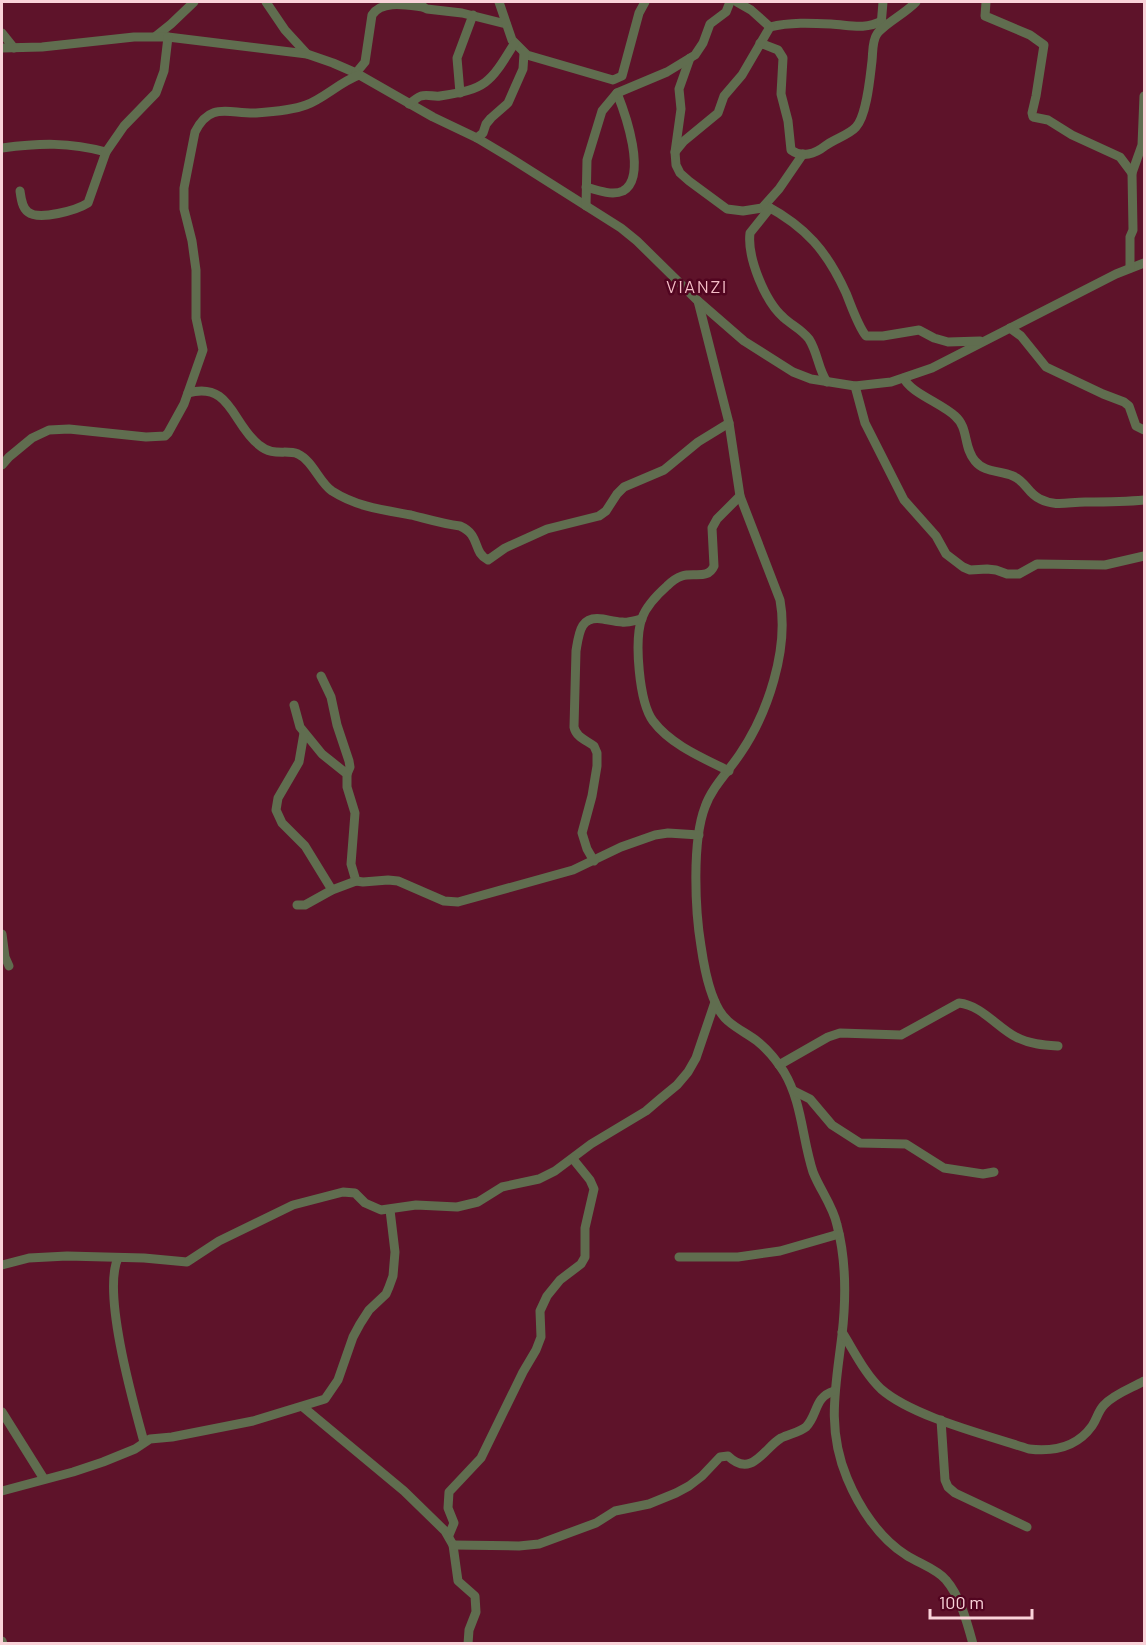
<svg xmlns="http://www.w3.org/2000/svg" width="1146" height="1645" viewBox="0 0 1146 1645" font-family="Barlow,sans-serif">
<rect width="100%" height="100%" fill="#5e132a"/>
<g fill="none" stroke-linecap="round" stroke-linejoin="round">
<g stroke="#606d4f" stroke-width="9">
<path d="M266,2L285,30L307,54"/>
<path d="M421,2L423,7L427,9L462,13L506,24"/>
<path d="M499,2L512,40L527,55L613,80L622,76L639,13L645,2"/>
<path d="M737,2L751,10L770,27C790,22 811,23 831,24C850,25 864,30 882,21"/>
<path d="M986,2L985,16L1030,35L1044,45L1036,96L1032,113L1033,117L1048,120L1072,135L1120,157L1132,173"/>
<path d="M881,26L883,2"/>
<path d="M2,33L14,48"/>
<path d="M156,36L171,24L194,2"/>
<path d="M760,43L778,50L783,58L781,94L788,121L791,150C802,158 815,154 825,146C834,139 849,135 856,127C867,115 870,77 872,61C873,52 872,41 877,34C883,25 906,13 916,2"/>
<path d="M2,48L42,47L134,37H168L307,54L333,63L356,73L433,117L477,138L512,159L621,228L637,241L698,301L744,341L793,372L811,379L855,386L891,382L932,368L1116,274L1144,263"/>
<path d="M690,58L679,89L681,109L675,152L676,165L680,173L689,181L727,209L743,211L762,208L779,189L803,154"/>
<path d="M356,73L365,62L372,15C382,0 406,5 423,7"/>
<path d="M460,93L457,58L473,15"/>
<path d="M409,104C413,102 417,97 421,96C427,94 434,97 440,96C487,89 490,83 514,44"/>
<path d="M477,138L483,133L486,124L491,118L508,103L523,69L524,53"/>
<path d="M2,148C40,143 69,142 106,152"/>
<path d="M675,152L684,141L718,113L724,96L742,75L770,27"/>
<path d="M586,187C596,190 612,196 623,191C648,177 625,113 617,93"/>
<path d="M20,191C21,198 22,208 28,212C39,221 77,210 88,203L106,152L124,126L156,93L164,71L168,37"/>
<path d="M765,205C806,227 827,251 846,293C851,305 858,326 866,336H883L919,330L934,338L948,342L980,341"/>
<path d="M586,206L587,160L602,111L617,93L667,72L695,55L703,43L710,24L726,12L730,2"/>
<path d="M770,208L750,233C747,257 765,302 784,318C793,326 801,329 809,339C818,353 818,369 827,382"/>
<path d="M1130,268V237L1133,230L1132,173L1142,145L1144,96"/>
<path d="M698,301L729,423L740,496L780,600C789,649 768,713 740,754C728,772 712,787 705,807C692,841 695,910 701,946C704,967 711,1007 728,1021C737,1029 748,1034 757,1041C767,1049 777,1061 784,1072C802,1102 802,1138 813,1172C820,1190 833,1206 837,1225C846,1259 846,1300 842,1335C836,1386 826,1428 847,1478C859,1507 879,1538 906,1555C918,1563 937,1569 946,1580C960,1596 967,1622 973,1644"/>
<path d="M1010,328L1021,336L1046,367L1103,394L1124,402L1129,406L1136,426L1144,430"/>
<path d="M904,378C909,392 943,404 955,416C969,428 963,447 975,461C985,473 999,470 1013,476C1026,481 1027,493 1040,499C1056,507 1068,502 1085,502C1105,502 1124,502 1144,500"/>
<path d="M855,386L865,423L904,500L936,536L946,554L963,567L970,570L987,569L996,570L1007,574H1019L1037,564L1105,565L1144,556"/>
<path d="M188,393C231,381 232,424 259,445C273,457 286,449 298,454C313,461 319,482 332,491C357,507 383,510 411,515C427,519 443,524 460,526C481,535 472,552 488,560L505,548L547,529L599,516L606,511L617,494L624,487L664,470L698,442L729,423"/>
<path d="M2,465L9,457L32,438L49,430L69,429L146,437L165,436L168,433L184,404L203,350L196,318V270L192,241L184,209V188L195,132C210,101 229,114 256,113C270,112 293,110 306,105C323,99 340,82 359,75"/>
<path d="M321,676L331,697L337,725L349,761L350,767L347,774"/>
<path d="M294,705L300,727L322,754L347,774V787L355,813L351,864L356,881L363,882L388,880L398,881L444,901L458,902L573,870L621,847L655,835L668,833L699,835"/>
<path d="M304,733L299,762L278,798L276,810L282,823L305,846L332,890"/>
<path d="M729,771C703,758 671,745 653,721C639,702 634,640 642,618C646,607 658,594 667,586C671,582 676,578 682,576C694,572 708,580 714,566L712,528L717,519L740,496"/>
<path d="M594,861L587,849L582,833L592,796L597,766V753L594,746C586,740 576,737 574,727L576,651C579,633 580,615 603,619C609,620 616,622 622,622C628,623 636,620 642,619"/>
<path d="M297,905H305L332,890L356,881"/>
<path d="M2,934L5,957L9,966"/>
<path d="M779,1065L828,1037L840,1033L901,1035L959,1003C981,1005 998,1028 1016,1037C1029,1044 1044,1045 1058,1046"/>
<path d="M794,1091L810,1099L832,1125L860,1143L906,1144L944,1168L983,1174L994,1172"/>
<path d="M679,1257H738L780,1251L839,1234"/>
<path d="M118,1258C102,1293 133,1402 144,1442"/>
<path d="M2,1265L29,1258L67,1256L144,1258L187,1262L219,1241L293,1205L343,1192L355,1193L365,1203L381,1210L416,1205L457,1207L478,1202L502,1187L539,1179L555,1171L591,1144L646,1111L660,1099L677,1085L688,1072L696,1058L715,1002"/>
<path d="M842,1332C854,1351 865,1374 881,1389C913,1417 987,1435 1029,1449C1054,1452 1077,1447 1092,1426C1097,1419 1098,1411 1104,1405C1114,1394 1132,1388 1144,1381"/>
<path d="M303,1407L404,1491L445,1531L453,1545L458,1581L475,1596L476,1612L469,1630L468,1644"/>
<path d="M2,1412L44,1479"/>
<path d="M941,1420L945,1480L948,1487L955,1493L1027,1527"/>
<path d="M2,1491L73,1472L103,1462L135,1449L150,1439L172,1437L253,1421L325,1399L338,1380L353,1337L360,1324L369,1310L386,1294L389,1287L393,1276L395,1252L390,1210"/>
<path d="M449,1535L454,1523L448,1508L449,1492L481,1458L523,1372L536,1350L541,1337L540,1311L547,1296L560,1280L581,1264L585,1257V1228L594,1189L590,1180L573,1159"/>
<path d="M453,1545L519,1546L539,1544L596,1523L615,1511L649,1504L676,1493L689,1486L702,1476L720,1457L728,1456C752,1479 764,1448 781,1438C789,1434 800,1432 806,1427C818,1415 814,1397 834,1391"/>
<path d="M2,1641L3,1644"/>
</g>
</g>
<g text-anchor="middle" stroke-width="5" stroke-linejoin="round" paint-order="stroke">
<g font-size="18" letter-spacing="1.5" fill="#f5bec7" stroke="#510520">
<text x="697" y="293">VIANZI</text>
</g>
</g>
<rect width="1146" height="1645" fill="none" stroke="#f9d3d9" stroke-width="6"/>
<path d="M930 1609v9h102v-9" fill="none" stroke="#f9d3d9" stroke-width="3"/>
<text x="939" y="1609" font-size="18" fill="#f9d3d9" stroke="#510520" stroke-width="4.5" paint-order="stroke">100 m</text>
</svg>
